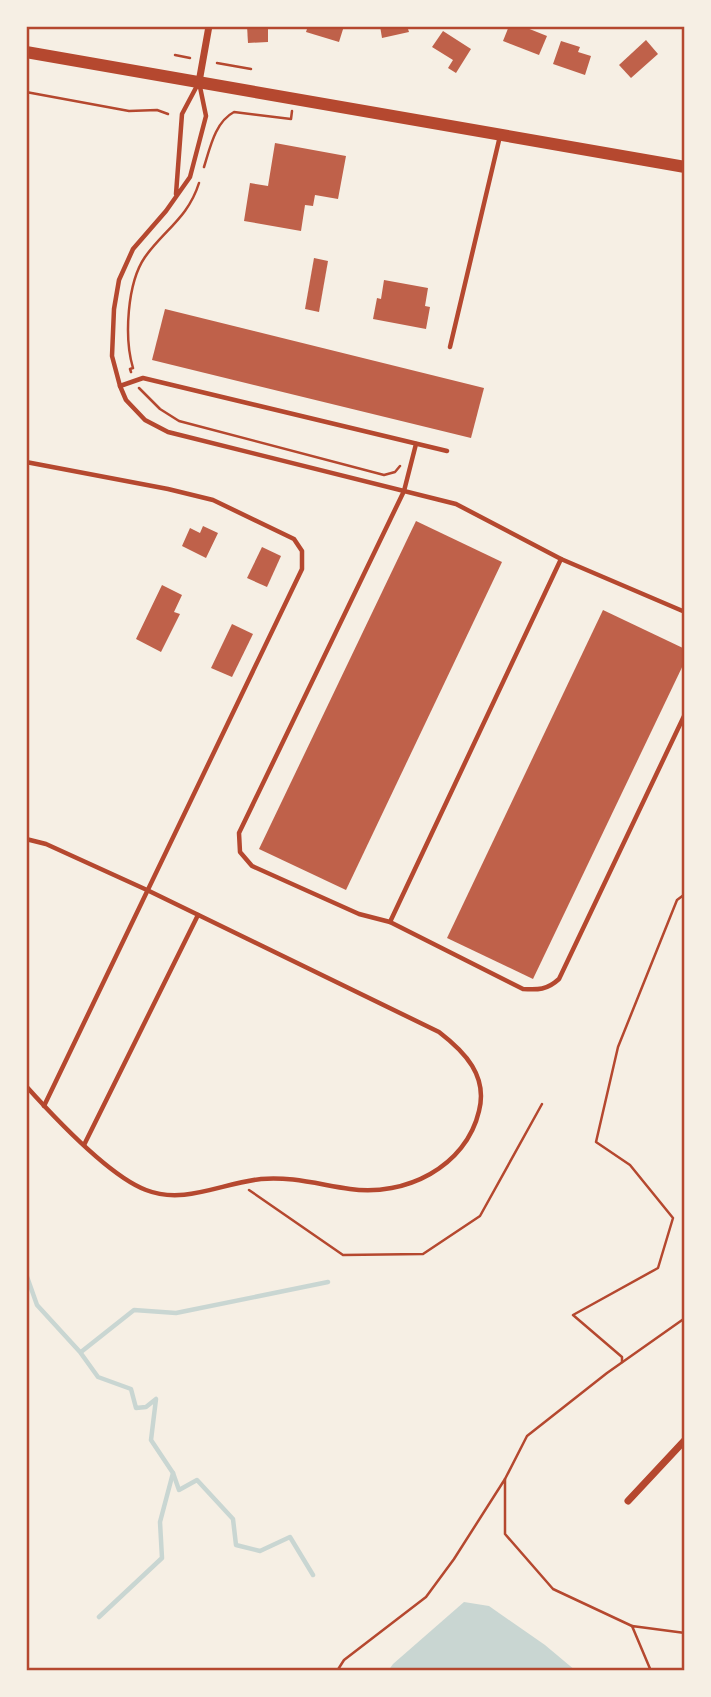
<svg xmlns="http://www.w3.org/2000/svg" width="711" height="1697" viewBox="0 0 711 1697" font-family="'Times New Roman',serif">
<rect width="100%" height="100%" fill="#f6efe4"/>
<path fill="#c9d6d2" d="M464,1602L489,1606L545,1645L576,1671H388L393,1664Z"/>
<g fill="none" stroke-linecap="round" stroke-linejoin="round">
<g stroke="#c9d6d2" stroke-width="4.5">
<path d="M26,1274L37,1305L80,1352L98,1377L131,1389L136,1408L146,1407L156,1399L151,1440L173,1473L160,1522L162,1558L99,1617"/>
<path d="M81,1352L134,1310L176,1313L328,1282"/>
<path d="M173,1473L179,1490L197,1480L233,1519L236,1545L260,1551L290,1537L313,1575"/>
</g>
</g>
<g fill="#bf614a">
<path d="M247,26H268V42L248,43Z"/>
<path d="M308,26H344L339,42L306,32Z"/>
<path d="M380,26H407L409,32L382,38Z"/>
<path d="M509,26H522L547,36L539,55L503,41Z"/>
<path d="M443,31L471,49L456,73L448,68L453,60L432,47Z"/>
<path d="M646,40L658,54L631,78L619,65Z"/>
<path d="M561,41L580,47L578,52L591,56L585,75L553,64Z"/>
<path d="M275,143L346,156L338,199L315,195L313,206L305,205L301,231L244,221L250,183L268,186Z"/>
<path d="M314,258L328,261L319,312L305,309Z"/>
<path d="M384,280L428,288L425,306L430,307L426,329L373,319L377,298L381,299Z"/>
<path d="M165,309L484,388L471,438L152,360Z"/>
<path d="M416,521L502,562L346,890L259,849Z"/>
<path d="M203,526L218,533L206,558L182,546L190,528L200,533Z"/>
<path d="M262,547L281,556L267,587L247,578Z"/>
<path d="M162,585L182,595L174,612L180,614L161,652L136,639Z"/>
<path d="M603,610L685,649V661L533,979L447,938Z"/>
<path d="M232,624L253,634L232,677L211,668Z"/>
</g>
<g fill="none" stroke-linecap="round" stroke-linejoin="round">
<g stroke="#b5482f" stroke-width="2.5">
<path d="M175,55L190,58"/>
<path d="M217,63L251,69"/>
<path d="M26,92L129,111L157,110L168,114"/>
<path d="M204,167C210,148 215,122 234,112L291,119L292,111"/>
<path d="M131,372L130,369L133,368C124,338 127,283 145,257C164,230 188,218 199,183"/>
<path d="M139,388L160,409L179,421L384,475L395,472L400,466"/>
<path d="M249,1190L343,1255L423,1254L480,1216L542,1104"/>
<path d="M622,1362V1357L573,1315L658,1268L673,1218L630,1165L596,1142L618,1047L677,900L685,894"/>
<path d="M505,1479L527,1436L607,1373L685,1318"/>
<path d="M337,1671L344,1660L426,1597L454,1559L505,1479V1534L553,1589L632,1626"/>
<path d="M651,1671L632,1626L685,1633"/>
</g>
<g stroke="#b5482f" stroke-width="4.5">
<path d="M176,194L182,114L199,82L206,116L190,177L166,211L133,249L119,280L114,309L112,356L120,386L126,400L145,420L168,432L456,504L561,559L390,922"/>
<path d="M450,347L500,136"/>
<path d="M120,386L143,378L447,451"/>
<path d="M416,444L404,491L239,833L240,852L252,866L359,914L390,922L523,989C538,990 547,990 559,979L685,714"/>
<path d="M26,462L168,489L213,500L294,539L302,551V569L44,1106"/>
<path d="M561,559L685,612"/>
<path d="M26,839L46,844L147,890L439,1032C465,1052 488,1076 479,1111C466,1167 405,1197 350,1189C321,1185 291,1176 261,1179C222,1183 184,1205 146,1190C109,1176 53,1116 26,1086"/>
<path d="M84,1145L198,915"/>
</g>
<g stroke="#b5482f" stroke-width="7">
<path d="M199,82L209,26"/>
<path d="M628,1501L685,1440"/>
</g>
<path stroke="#b5482f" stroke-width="12" d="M26,52L685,167"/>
</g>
<rect width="711" height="1697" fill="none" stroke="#f6efe4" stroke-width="56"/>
<rect x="28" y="28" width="655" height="1641" fill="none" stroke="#b5482f" stroke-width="2.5"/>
</svg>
